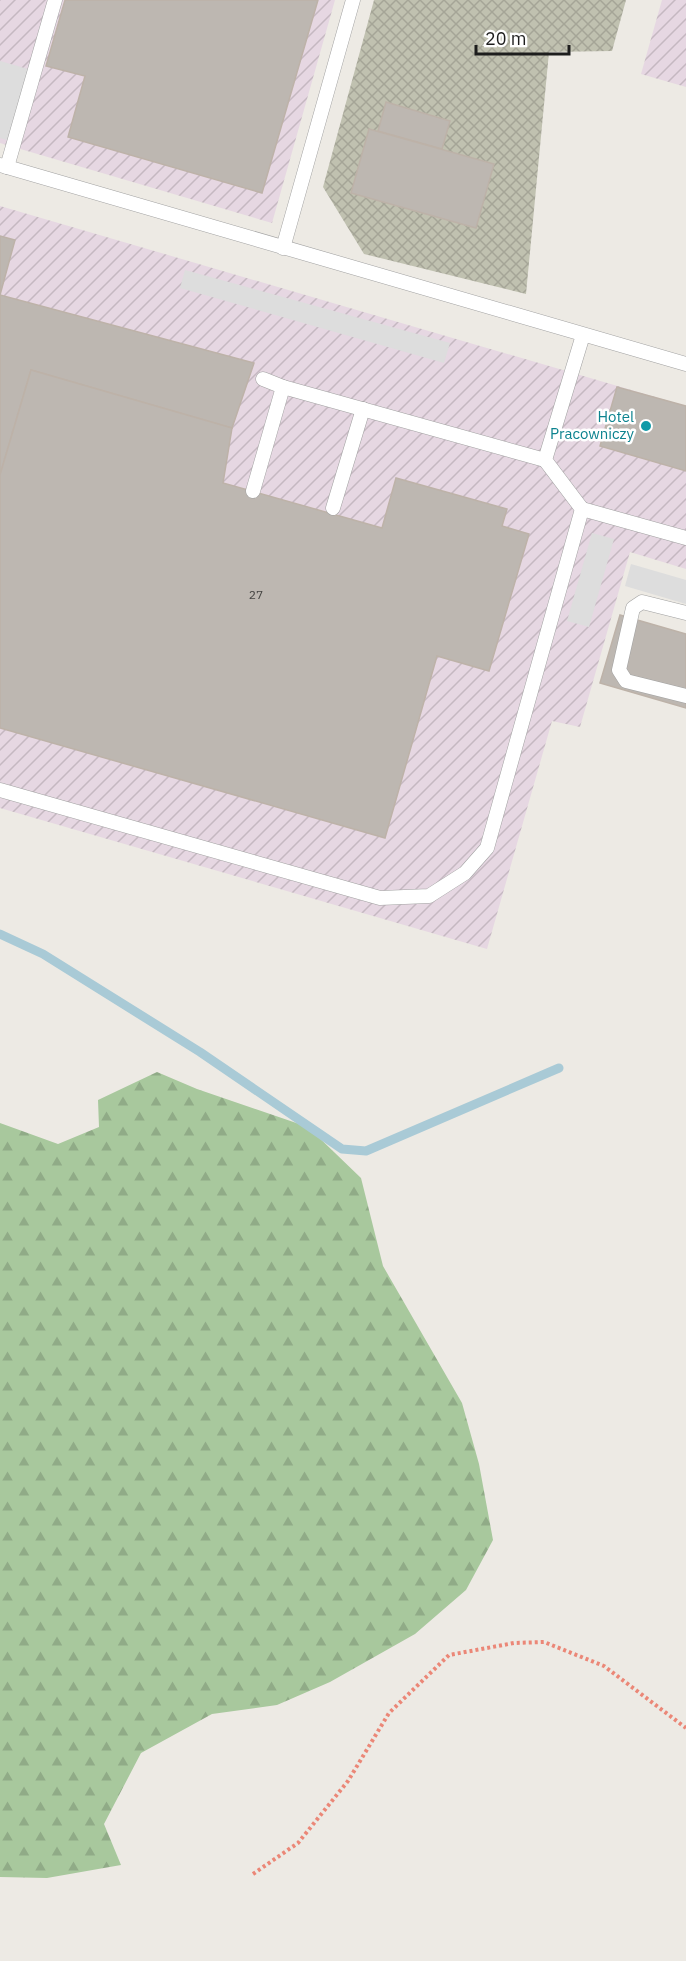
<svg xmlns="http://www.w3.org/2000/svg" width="686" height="1961" viewBox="0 0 686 1961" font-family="'IBM Plex Sans',sans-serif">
<defs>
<pattern id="industrial-furrows" width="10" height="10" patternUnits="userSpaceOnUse" patternTransform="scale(1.5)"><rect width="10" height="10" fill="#e6d7e2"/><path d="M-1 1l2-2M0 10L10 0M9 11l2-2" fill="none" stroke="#c5b8c1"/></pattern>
<pattern id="construction-cross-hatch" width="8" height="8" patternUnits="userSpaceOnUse" patternTransform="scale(1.5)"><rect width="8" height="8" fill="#c0c1b0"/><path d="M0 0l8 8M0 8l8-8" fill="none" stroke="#a5a597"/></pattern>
<pattern id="forest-firs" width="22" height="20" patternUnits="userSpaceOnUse" patternTransform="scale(1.5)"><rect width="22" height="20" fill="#a8c89d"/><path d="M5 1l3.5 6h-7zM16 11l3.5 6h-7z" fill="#90ab87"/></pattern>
</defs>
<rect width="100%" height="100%" fill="#edeae4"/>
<g fill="url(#industrial-furrows)">
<path d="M0,0H335L272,223L0,143Z"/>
<path d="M662,0H686V87L641,74Z"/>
<path d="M0,206L686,406V569L630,552L580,727L552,721L487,949L0,808Z"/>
</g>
<path fill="url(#construction-cross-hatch)" d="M374,0H626L612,51L549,52L526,294L364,254L323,187Z"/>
<path fill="url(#forest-firs)" d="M157,1072L197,1089L308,1127L361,1178L383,1266L462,1403L479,1464L493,1540L466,1590L415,1634L330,1682L277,1705L212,1714L141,1753L104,1824L121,1865L47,1878L0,1877V1123L58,1144L99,1127L98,1100Z"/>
<g fill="#ddd">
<path d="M0,61L35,71L14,142L0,138Z"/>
<path d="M185,270L450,343L444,363L180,288Z"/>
<path d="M592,533L614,539L589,627L567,621Z"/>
<path d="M631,564L686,580V604L625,586Z"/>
</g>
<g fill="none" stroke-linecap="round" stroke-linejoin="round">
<path stroke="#a9cad6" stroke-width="9" d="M0,934L43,954L200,1052L342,1149L366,1151L559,1068"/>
</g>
<g fill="#bdb7b1" stroke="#bdb2a8" stroke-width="1.5">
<path d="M65,0H318L262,193L68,137L85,76L46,66Z"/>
<path d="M386,102L450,121L442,149L378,131Z"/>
<path d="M369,129L494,164L476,228L351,193Z"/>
<path d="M0,236L15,240L0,295Z"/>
<path d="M0,295L254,363L232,428L31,370L0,475Z"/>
<path d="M31,370L232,428L223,483L382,528L396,478L507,509L502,526L529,534L489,671L437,656L385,838L0,728V475Z"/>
<path d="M617,387L686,406V471L600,446Z"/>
<path d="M620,615L686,634V708L600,683Z"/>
</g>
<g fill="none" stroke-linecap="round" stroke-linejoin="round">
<defs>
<g id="service">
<path d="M0,165L686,364"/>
<path d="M7,167L55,0"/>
<path d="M283,248L353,0"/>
<path d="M263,379L283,387L545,460"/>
<path d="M253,491L283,387"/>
<path d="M333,508L363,409"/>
<path d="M582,509L686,538"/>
<path d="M686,613L642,602L633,608L619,670L626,681L686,696"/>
<path d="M0,790L380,898L429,896L465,873L487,848L582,509L545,460L583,335"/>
</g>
</defs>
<use href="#service" stroke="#a1a1a1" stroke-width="15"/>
<path stroke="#eb8777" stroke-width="4" stroke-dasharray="3 3" stroke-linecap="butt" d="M253,1874L298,1843L348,1781L389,1713L449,1655L514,1643L544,1642L604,1666L686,1728"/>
<use href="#service" stroke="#fff" stroke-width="14"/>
</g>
<circle fill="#0f9aa8" stroke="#fff" stroke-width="2" cx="646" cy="426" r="6"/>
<g text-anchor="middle" stroke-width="5" stroke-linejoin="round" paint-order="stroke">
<g font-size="12" fill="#454442">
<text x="256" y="599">27</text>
</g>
<g font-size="15" fill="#0d838f" stroke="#fff" text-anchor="end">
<text x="634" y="422">Hotel<tspan x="634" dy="17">Pracowniczy</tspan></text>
</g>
</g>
<path d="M476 45v9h93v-9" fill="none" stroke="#1d1d1d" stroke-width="3"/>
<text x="485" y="45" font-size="18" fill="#1d1d1d" stroke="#ffffff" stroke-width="4.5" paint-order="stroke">20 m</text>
</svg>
